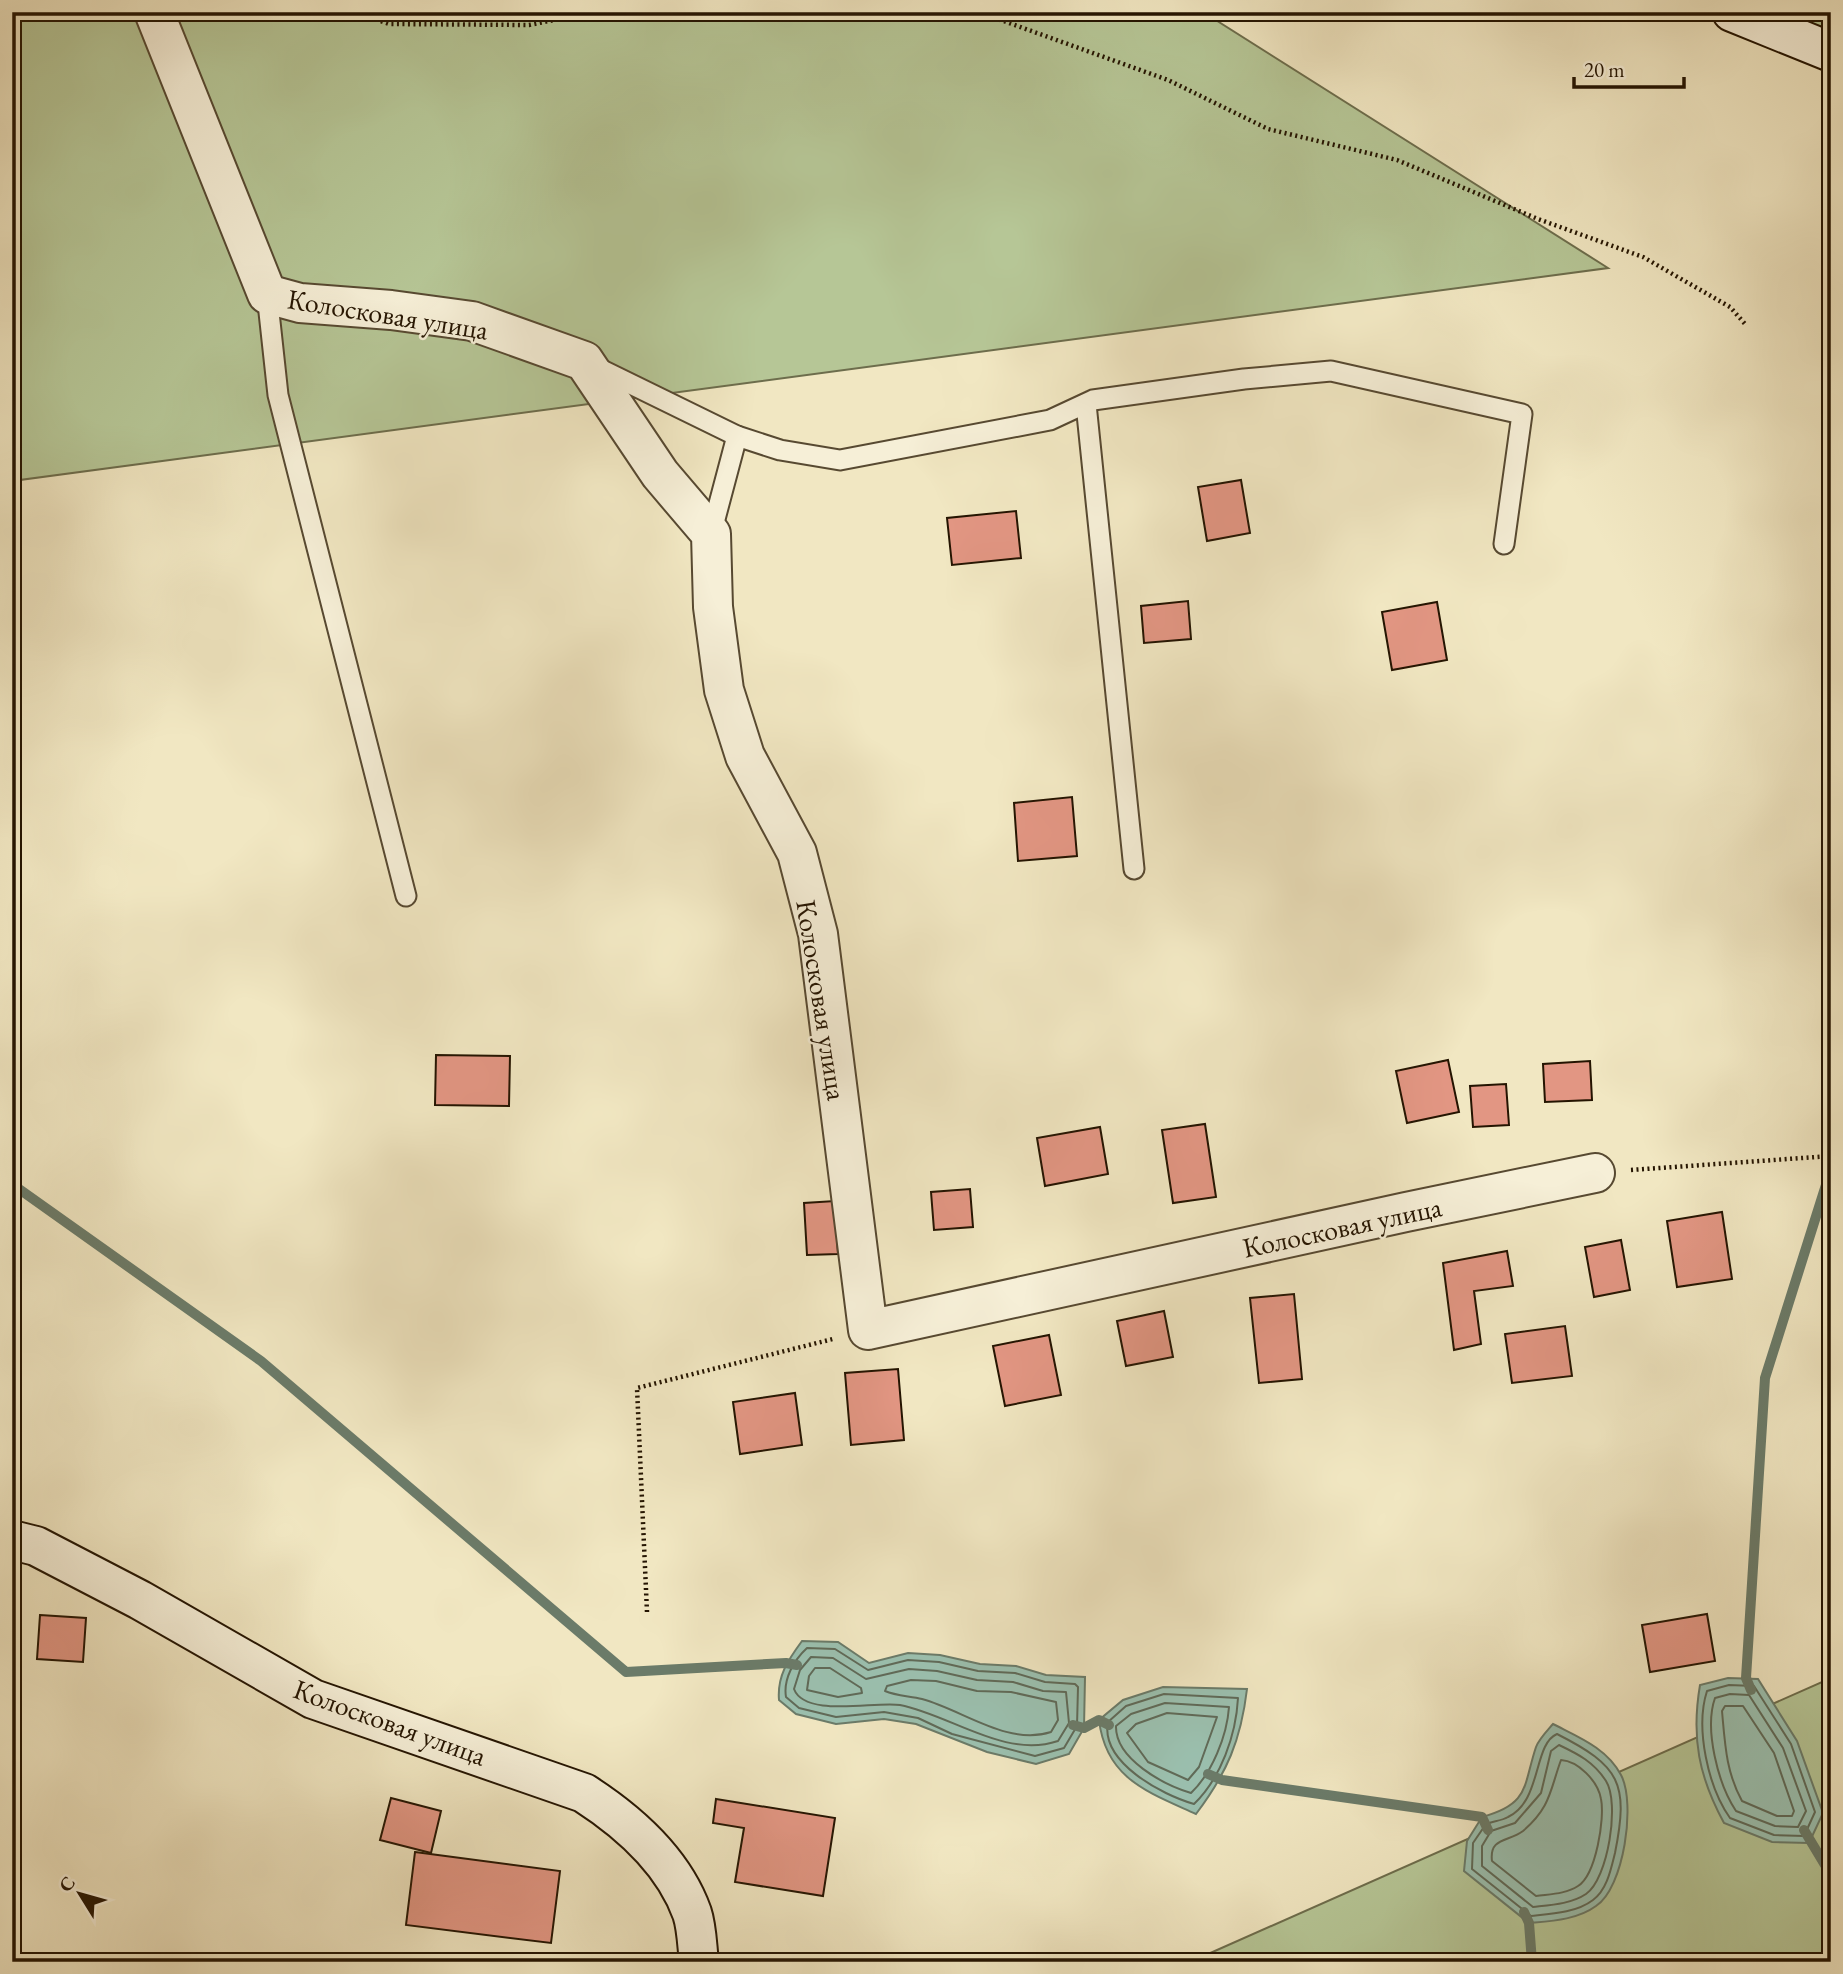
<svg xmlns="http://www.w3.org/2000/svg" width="1843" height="1974" viewBox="0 0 1843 1974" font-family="'EB Garamond',serif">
<rect width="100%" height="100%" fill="#f1e7c2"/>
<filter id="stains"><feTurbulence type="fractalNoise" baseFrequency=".00286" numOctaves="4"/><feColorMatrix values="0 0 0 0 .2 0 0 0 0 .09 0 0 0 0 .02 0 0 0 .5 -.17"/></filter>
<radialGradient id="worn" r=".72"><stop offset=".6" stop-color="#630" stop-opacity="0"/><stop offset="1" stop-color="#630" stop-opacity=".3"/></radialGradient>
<g fill="#b6c696" stroke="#6d6d4c" stroke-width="2">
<path d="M12,12H1203L1608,268L12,481Z"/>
<path d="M1775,12H1823L1831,19V36Z"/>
<path d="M1831,1678V1962H1190Z"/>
</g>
<g fill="#9bc0af" stroke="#6b7b69" stroke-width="2">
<path d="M802,1641L838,1642L869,1663L908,1653L940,1655L980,1664L1016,1666L1046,1675L1085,1677L1084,1728L1069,1754L1036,1764L987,1752L916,1724L884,1719L836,1724L796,1714L779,1700C777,1676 788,1660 802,1641Z"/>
<path d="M1728,1678L1758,1679L1797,1741L1823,1813L1809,1843L1772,1842L1724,1823C1699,1777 1691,1738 1700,1685Z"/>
<path d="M1163,1687L1247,1689C1241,1740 1227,1773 1196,1814C1148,1792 1106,1779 1099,1720L1123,1700Z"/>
<path d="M1553,1724C1578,1737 1607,1748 1621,1775C1636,1803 1624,1888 1596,1906C1577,1920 1551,1921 1529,1923L1464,1871L1467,1841L1482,1817C1530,1804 1523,1786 1536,1747C1539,1739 1547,1731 1553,1724Z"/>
</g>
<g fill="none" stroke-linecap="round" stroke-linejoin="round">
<g stroke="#606a58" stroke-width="2">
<path d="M807,1648L835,1649L868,1670L908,1660L939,1662L978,1671L1015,1673L1045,1682L1075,1684L1078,1687L1077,1726L1064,1748L1035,1756L952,1734L918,1718L884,1712L836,1717L799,1708L786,1697C783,1679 794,1660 807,1648Z"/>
<path d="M811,1657L833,1658L866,1679L909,1669L937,1671L977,1680L1013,1682L1043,1691L1066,1692L1069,1723L1058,1741C1005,1759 951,1715 900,1705C875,1701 805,1718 794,1689L800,1670Z"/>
<path d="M815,1668H830L861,1688L862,1693L838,1697L807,1690L809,1676Z"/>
<path d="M911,1680L936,1681L977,1691L1011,1692L1056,1702L1058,1720L1051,1732C1007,1746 963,1710 922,1699C910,1696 896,1696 885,1691L887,1686Z"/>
<path d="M1729,1685L1754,1686L1791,1744L1815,1812L1804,1836L1774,1835L1730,1818C1708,1787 1695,1728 1707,1691Z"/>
<path d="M1164,1694L1238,1698C1236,1735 1221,1778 1194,1804C1162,1795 1100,1762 1108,1722L1126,1706Z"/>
<path d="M1730,1694L1749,1695L1783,1748L1806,1811L1798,1827L1775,1826L1736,1811C1718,1784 1704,1729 1715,1698Z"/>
<path d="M1165,1703L1229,1707C1227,1736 1212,1773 1191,1793C1164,1785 1115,1759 1116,1726L1131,1714Z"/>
<path d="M1725,1706H1743L1774,1753L1794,1811L1792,1816H1777L1742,1801C1726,1772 1725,1744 1722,1711Z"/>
<path d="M1167,1713L1217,1717L1199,1767L1188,1780L1148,1762L1127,1733L1136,1724Z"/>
<path d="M1557,1734C1620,1766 1629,1783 1615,1853C1611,1869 1607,1890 1593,1900C1576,1913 1550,1914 1531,1916L1472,1869L1473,1843L1486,1824C1493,1821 1501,1821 1508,1817C1542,1801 1533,1744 1557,1734Z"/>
<path d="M1559,1745C1578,1754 1594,1762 1606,1781C1620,1803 1608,1879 1586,1894C1571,1904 1551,1905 1533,1907L1482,1866V1846L1491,1831L1515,1823L1541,1793L1551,1751Z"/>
<path d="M1561,1760C1578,1761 1598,1781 1601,1799C1605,1818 1596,1875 1578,1886C1566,1894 1550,1894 1536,1896L1492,1861C1489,1837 1509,1842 1523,1831C1551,1807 1550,1790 1561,1760Z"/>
</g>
<g stroke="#6b7b69" stroke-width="10">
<path d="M12,1184L261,1361L626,1672L786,1663L797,1665"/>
<path d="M1751,1690L1746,1678L1765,1378L1831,1169"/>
<path d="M1073,1725L1084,1728L1099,1720L1109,1725"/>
<path d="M1208,1774L1222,1780L1482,1817L1488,1830"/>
<path d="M1804,1830L1831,1875"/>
<path d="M1524,1912L1529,1923L1532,1962"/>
</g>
</g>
<g fill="#e29683" stroke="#241401" stroke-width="2">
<path d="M1241,480L1250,533L1207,541L1198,487Z"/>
<path d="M1016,511L1021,558L952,565L947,518Z"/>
<path d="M1188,601L1191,639L1144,643L1141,606Z"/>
<path d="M1437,602L1447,660L1392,670L1382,612Z"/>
<path d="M12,728H15L13,813H12Z"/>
<path d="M1072,797L1077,856L1018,861L1014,803Z"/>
<path d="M436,1055L510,1056L509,1106L435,1105Z"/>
<path d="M1448,1060L1459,1112L1407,1123L1396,1071Z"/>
<path d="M1590,1061L1592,1100L1545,1102L1543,1064Z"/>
<path d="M1506,1084L1509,1125L1473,1127L1470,1086Z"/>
<path d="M1205,1124L1216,1197L1173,1203L1162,1130Z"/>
<path d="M1100,1127L1108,1174L1045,1186L1037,1138Z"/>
<path d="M970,1189L973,1227L934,1230L931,1192Z"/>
<path d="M835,1201L838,1254L807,1255L804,1203Z"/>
<path d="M1722,1212L1732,1279L1677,1287L1667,1221Z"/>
<path d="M1621,1240L1630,1290L1594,1297L1585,1247Z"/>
<path d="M1507,1251L1513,1286L1474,1291L1481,1344L1454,1350L1443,1263Z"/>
<path d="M1294,1294L1302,1379L1259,1383L1250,1298Z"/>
<path d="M1164,1311L1173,1357L1126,1366L1117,1321Z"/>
<path d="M1565,1326L1572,1376L1512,1383L1505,1334Z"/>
<path d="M1049,1335L1061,1395L1005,1406L993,1346Z"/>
<path d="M898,1369L904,1440L851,1445L845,1373Z"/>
<path d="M795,1393L802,1445L740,1454L733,1402Z"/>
<path d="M1707,1614L1715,1661L1650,1672L1642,1625Z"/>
<path d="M40,1615L86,1618L83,1662L37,1659Z"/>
<path d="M391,1798L441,1811L431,1853L380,1840Z"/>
<path d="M716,1799L835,1818L823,1896L735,1882L744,1828L713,1823Z"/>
<path d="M415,1852L560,1871L551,1943L406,1925Z"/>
</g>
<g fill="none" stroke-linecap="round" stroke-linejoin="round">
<defs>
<g id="lane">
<path d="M267,294L278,395L406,896"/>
<path d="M596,367L737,436L780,450L840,460L1050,420L1093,400L1244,379L1331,371L1522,414L1504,544"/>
<path d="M1086,404L1134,869"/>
<path d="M711,534L737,436"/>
</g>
<path id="street" d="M154,12L267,294L300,303L391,310L472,321L584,361L660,474L711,534L713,607L724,690L745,756L797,853L818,934L868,1330L1406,1212L1595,1173"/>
<g id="secondary">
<path d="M1732,12L1831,52"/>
<path d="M12,1540L36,1546L140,1600L313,1699L584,1793C629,1822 673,1860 692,1913C697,1928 697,1946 699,1962"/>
</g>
</defs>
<use href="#lane" stroke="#574931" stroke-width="23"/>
<use href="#street" stroke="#574931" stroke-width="42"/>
<use href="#secondary" stroke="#241401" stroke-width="42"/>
<g stroke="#241401" stroke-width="4.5" stroke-dasharray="2 3.5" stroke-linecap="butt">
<path d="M355,12L389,24L529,25L594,12"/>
<path d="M950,12L998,19L1168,80L1268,129L1397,160L1538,219L1643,257L1730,307L1746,325"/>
<path d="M1631,1170L1831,1156"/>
<path d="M647,1612L637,1388L833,1339"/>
</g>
<use href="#lane" stroke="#f6efd7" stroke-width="19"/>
<use href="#street" stroke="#f6efd7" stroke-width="38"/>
<use href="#secondary" stroke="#f6efd7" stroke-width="38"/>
</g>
<g text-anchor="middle" stroke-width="5" stroke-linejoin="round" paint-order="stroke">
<g font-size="28" fill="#241401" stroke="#f6efd7">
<text transform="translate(388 314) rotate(9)" y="10">Колосковая улица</text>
<text transform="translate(822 1000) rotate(81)" y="10">Колосковая улица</text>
<text transform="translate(1342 1227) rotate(-12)" y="10">Колосковая улица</text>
<text transform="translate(390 1722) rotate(20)" y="10">Колосковая улица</text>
</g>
</g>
<rect width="1843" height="1974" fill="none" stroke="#f1e7c2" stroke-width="42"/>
<rect x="14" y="14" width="1815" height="1946" fill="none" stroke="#241401" stroke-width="3.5"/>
<rect x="21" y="21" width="1801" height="1932" fill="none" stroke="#241401" stroke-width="2"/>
<g transform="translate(80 1894) rotate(307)" stroke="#f6efd7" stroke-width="5" paint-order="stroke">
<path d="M0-5L12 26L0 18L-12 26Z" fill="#241401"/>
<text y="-10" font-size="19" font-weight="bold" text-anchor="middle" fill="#241401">С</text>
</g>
<path d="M1574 77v10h110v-10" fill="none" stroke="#241401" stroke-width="3.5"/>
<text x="1584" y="77" font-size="21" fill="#241401" stroke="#f6efd7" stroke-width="5" paint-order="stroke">20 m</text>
<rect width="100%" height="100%" filter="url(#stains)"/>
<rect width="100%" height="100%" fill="url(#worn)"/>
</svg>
